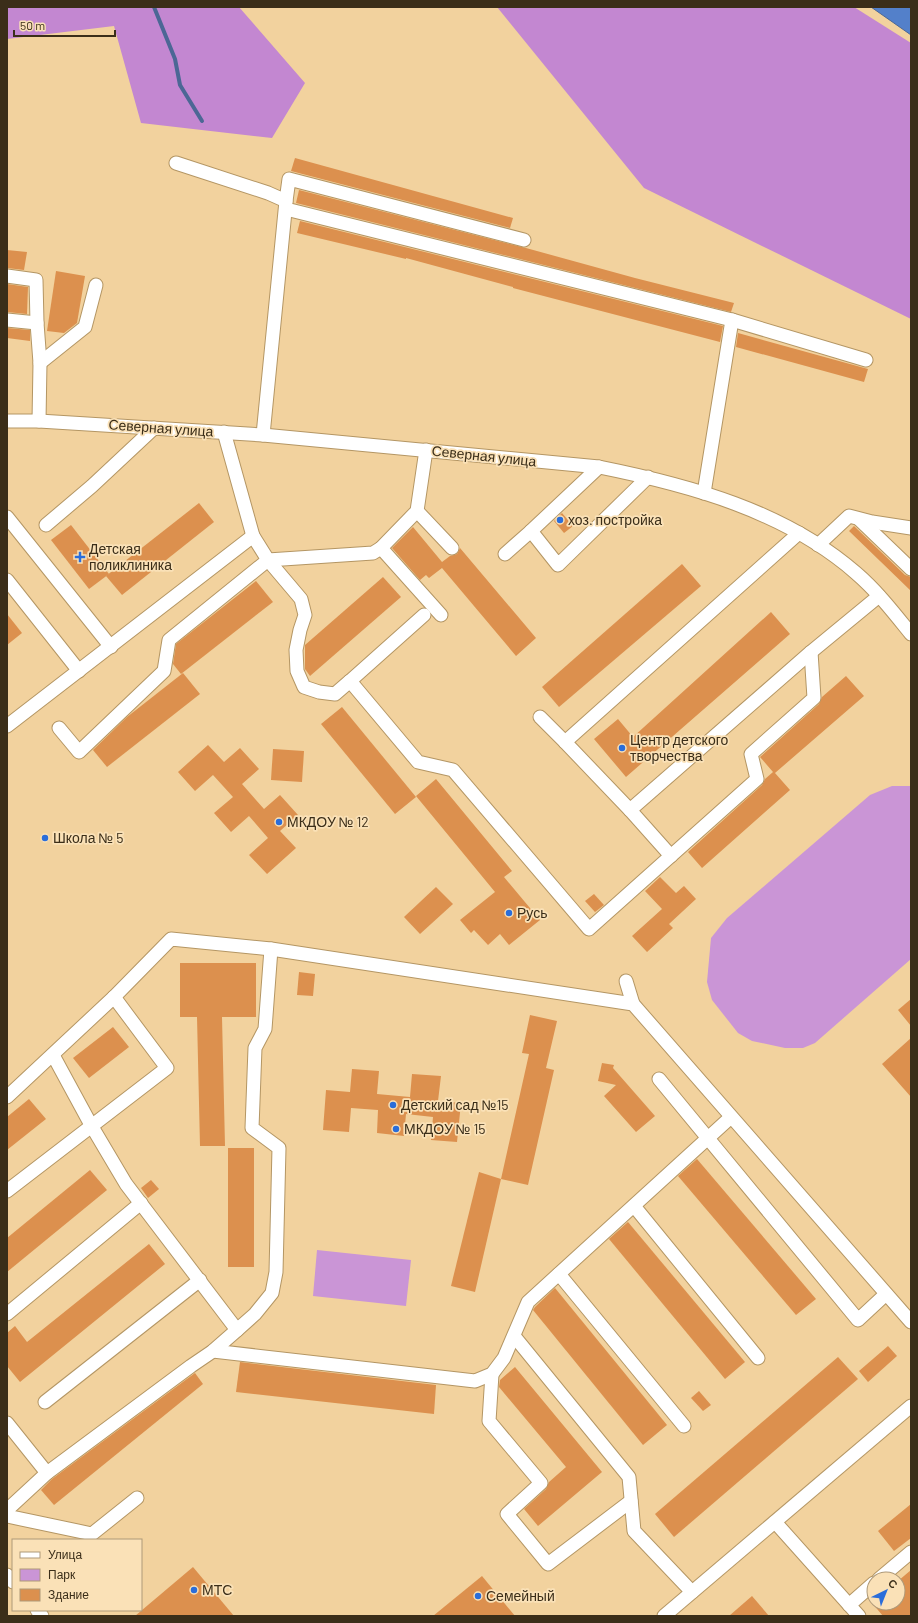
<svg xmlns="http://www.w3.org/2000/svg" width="918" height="1623" viewBox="0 0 918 1623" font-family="Barlow,sans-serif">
<rect width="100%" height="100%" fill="#f2d29e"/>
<g fill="#ca95d6">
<path d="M892,786H911V959L815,1043L803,1048H785L752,1041L738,1033L712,1000L707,982L711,938L727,918L870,795Z"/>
<path d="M317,1250L411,1260L406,1306L313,1296Z"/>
</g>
<g fill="#c387d1">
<path d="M7,7H239L305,83L272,138L141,123L114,26L7,39Z"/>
<path d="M497,7H854L911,43V319L644,188Z"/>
</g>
<path fill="#5380ca" stroke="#4c6795" d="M871,7H911V35Z"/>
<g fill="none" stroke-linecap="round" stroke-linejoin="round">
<path stroke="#4c6795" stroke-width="4" d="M154,7L175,59L180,85L202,121"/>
</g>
<g fill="#dc904e">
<path d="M295,158L513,218L510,228L291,171Z"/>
<path d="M299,190L526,248L635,278L734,303L731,312L296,203Z"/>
<path d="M300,221L723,326L720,342L513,288V287L406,258V259L297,233Z"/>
<path d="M7,250L27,252L24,270L7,268Z"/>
<path d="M56,271L85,276L77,323L64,333L47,331Z"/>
<path d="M7,284L28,287L27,314L7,312Z"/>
<path d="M7,328L30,330V341L7,338Z"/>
<path d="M738,333L868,369L864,382L736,347Z"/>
<path d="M199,503L214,522L122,595L106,576Z"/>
<path d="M562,513L573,526L564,533L554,521Z"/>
<path d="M71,525L109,574L89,589L51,540Z"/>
<path d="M854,526L905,575L911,577V591L849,531Z"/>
<path d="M413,527L442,562L450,556L457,554L460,548L536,638L516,656L442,568L429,578L426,575L420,580L392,548Z"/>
<path d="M682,564L701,586L559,707L542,687Z"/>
<path d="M383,577L401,597L310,676L305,669V645Z"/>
<path d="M256,581L273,602L181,674L173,664L176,644Z"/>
<path d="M771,612L790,634L626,777L594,739L618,719L633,737Z"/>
<path d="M7,614L22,633L7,645Z"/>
<path d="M183,673L200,694L107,767L93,750L127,717Z"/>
<path d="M846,676L864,696L775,773L790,790L702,868L688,852L762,785L765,779L773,772L760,757L819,704L822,697Z"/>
<path d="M342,707L416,797L395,814L321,724Z"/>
<path d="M208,745L224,762L240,748L259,769L242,784L264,809L280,795L298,815L280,831L296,848L267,874L249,855L268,838L249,816L231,832L214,813L233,797L213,775L195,791L178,772Z"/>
<path d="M273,749L304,751L302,782L271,780Z"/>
<path d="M436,779L512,871L504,877L540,920L509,945L500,934L488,945L474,930L471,933L460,920L495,892L416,796Z"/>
<path d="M660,877L676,893L684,886L696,899L669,924L673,928L647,952L632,936L662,909L645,891Z"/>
<path d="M436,887L453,904L420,934L404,917Z"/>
<path d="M594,894L604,905L595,912L585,901Z"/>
<path d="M180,963H256V1017H222L225,1146H200L197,1017H180Z"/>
<path d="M299,972L315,974L313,996L297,995Z"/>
<path d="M911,999V1026L898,1010Z"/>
<path d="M530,1015L557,1021L546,1068L554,1070L528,1185L501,1179L529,1054L522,1053Z"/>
<path d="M113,1027L129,1047L89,1078L73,1058Z"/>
<path d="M911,1038V1097L882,1064Z"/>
<path d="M602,1063L614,1065L613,1068L655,1116L636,1132L604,1096L616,1085L598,1081Z"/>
<path d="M352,1069L379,1071L377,1094L410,1097L412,1074L441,1076L438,1101L461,1103L457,1142L431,1140L433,1117L406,1114L404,1136L377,1133L378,1110L351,1108L349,1132L323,1130L326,1090L350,1092Z"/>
<path d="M29,1099L46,1119L7,1150V1117Z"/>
<rect x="228" y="1148" width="26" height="119"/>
<path d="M697,1159L816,1299L796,1315L678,1176Z"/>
<path d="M90,1170L107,1190L7,1272V1238Z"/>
<path d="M479,1172L501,1179L475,1292L451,1286Z"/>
<path d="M151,1180L159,1189L148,1198L141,1188Z"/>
<path d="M628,1222L745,1362L725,1379L609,1239Z"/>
<path d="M149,1244L165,1264L20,1382L7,1366V1333L15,1326L27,1342Z"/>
<path d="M555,1288L667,1425L643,1445L533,1310L535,1307Z"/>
<path d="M888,1346L897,1356L868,1382L859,1371Z"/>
<path d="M838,1357L858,1379L674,1537L655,1514Z"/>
<path d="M240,1362L436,1385L434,1414L236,1392Z"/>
<path d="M515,1367L602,1472L538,1526L524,1509L546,1489L549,1482L566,1467L499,1387L500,1380Z"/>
<path d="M195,1373L203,1384L54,1505L41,1490L52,1479Z"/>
<path d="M699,1391L711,1405L703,1411L691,1398Z"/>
<path d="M911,1504V1538L894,1551L878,1531Z"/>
<path d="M193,1567L234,1616H135Z"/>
<path d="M911,1570V1616H883L872,1603H898V1581Z"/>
<path d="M482,1576L515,1616H433Z"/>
<path d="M752,1596L769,1616H729Z"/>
</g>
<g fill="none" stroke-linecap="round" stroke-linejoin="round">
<defs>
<g id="minor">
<path d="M176,163L268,193L286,201L289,179L524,240"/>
<path d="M286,209L732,320L866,360"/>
<path d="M7,276L36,280L37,323"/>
<path d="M7,320L37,323L40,363L39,421"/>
<path d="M40,363L85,327L96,285"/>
<path d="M7,421H39L263,435L599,467C689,485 785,511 856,573C877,591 894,613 911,634"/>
<path d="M224,432L253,536"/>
<path d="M263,435L286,201"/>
<path d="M704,493L732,320"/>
<path d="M417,511L452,548"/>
<path d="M7,517L111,647"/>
<path d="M860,520L911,569"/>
<path d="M46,525L92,486L154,428"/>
<path d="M531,531L599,467"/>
<path d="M799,533L565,742L630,810L811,652L879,596"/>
<path d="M818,545L849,516L872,522L911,528"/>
<path d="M381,548L441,615"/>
<path d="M505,554L531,531L558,565L648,477"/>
<path d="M7,580L79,671"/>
<path d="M424,615L350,681L418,762L453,770L589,929L757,779L751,754L814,698L811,652"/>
<path d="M540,717L565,742"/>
<path d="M7,726L253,536L268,560L301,599L305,615L300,630L296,650L297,671L304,687L319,692L335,694L350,681"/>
<path d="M59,728L79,752L164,671L169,640L268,560L373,553L381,548L417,511L426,450"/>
<path d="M630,810L671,856"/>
<path d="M626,981L633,1004"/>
<path d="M53,1055L91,1125L126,1184L237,1330"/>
<path d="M659,1079L858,1320L886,1294"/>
<path d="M7,1097L114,997L171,939L271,949L633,1004L911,1322"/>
<path d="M7,1191L167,1068L114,997"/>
<path d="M634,1206L758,1358"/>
<path d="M559,1274L684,1426"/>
<path d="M7,1314L141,1203"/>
<path d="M514,1336L629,1477L634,1531L692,1592"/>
<path d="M213,1351L475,1381L492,1374L504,1358L528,1302L731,1117"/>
<path d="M492,1374L489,1421L541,1483L507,1514L548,1564L631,1501"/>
<path d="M45,1402L200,1280"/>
<path d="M7,1423L47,1473"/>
<path d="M7,1510L47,1473L191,1366L213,1351L237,1330L255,1314L272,1293L276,1272L279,1148L252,1128L255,1048L265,1029L271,949"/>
<path d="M7,1516L92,1534L137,1498"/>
<path d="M775,1522L859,1616"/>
<path d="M7,1575L13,1582"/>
<path d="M879,1579L911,1552"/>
<path d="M849,1605L874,1583"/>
<path d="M37,1610L42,1616"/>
<path d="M664,1616L911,1406"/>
</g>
</defs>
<use href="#minor" stroke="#b49664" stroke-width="15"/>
<use href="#minor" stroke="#fff" stroke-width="13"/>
</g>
<g fill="#2a6dda" stroke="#fae1b7" stroke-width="1.5">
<circle cx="560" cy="520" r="4"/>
<path d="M78 551h4v4h4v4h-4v4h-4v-4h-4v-4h4z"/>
<circle cx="622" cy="748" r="4"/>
<circle cx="279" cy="822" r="4"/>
<circle cx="45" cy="838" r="4"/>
<circle cx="509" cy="913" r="4"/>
<circle cx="393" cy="1105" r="4"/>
<circle cx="396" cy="1129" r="4"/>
<circle cx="194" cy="1590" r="4"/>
<circle cx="478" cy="1596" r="4"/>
</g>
<g text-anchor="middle" stroke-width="3.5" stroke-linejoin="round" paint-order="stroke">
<g font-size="14" fill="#3b2e19" stroke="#fae1b7">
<text transform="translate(161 428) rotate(4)" y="5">Северная улица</text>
<text transform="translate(484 456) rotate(6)" y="5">Северная улица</text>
</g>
<g font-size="14" fill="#3b2e19" stroke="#fae1b7" text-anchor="start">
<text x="568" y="525">хоз. постройка</text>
<text x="89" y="554">Детская<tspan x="89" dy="16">поликлиника</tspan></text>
<text x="630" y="745">Центр детского<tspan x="630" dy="16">творчества</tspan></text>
<text x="287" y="827">МКДОУ № 12</text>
<text x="53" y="843">Школа № 5</text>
<text x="517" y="918">Русь</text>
<text x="401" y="1110">Детский сад №15</text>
<text x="404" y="1134">МКДОУ № 15</text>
<text x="202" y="1595">МТС</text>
<text x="486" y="1601">Семейный</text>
</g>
</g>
<rect width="918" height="1623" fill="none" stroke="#3b2e19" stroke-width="16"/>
<rect x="12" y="1539" width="130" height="72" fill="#fae1b7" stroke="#ae9978"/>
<rect x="20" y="1552" width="20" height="6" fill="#ffffff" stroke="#ae9978"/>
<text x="48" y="1559" font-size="12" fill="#3b2e19">Улица</text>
<rect x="20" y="1569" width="20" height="12" fill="#ca95d6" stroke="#ae9978"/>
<text x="48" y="1579" font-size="12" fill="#3b2e19">Парк</text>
<rect x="20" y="1589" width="20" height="12" fill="#dc904e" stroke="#ae9978"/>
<text x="48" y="1599" font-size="12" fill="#3b2e19">Здание</text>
<g transform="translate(886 1591) rotate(43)"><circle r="19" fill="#fae1b7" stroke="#ae9978"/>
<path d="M0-3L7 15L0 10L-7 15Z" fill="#2a6dda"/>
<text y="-6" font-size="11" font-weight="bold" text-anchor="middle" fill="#3b2e19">С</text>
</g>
<path d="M14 30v6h101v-6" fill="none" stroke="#3b2e19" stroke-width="2"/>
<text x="20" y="30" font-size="12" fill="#3b2e19" stroke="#fae1b7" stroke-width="3" paint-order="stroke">50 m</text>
</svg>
